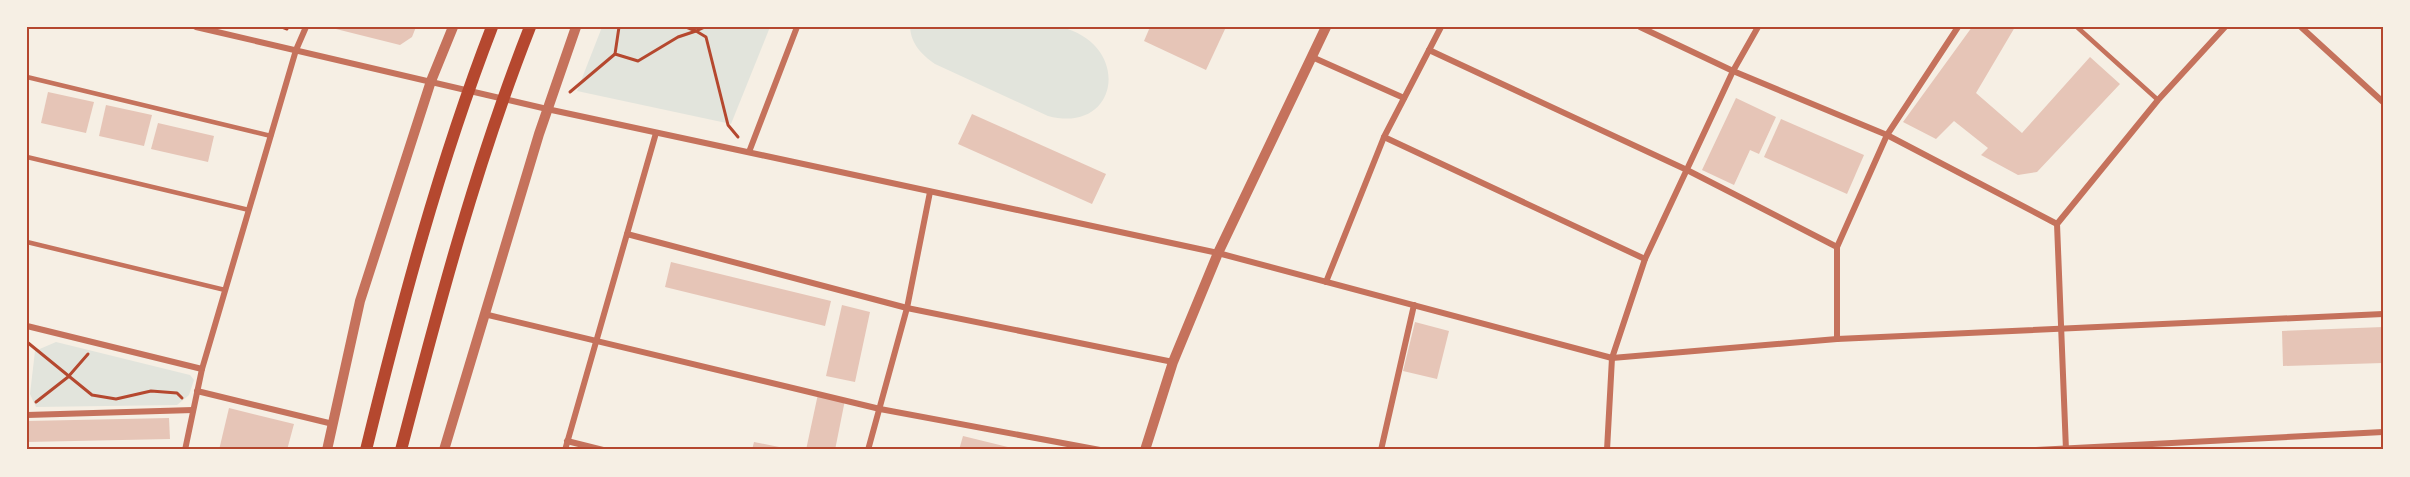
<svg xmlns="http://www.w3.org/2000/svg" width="2410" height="477" viewBox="0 0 2410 477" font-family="'Space Grotesk',sans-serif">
<rect width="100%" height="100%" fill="#f6efe4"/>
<g fill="#e2e4dc">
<path d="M602,27H770L731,124L577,91Z"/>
<path d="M910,27C947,27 984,27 1020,27C1033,27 1049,24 1061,27C1133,45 1119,135 1048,116L935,64C922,55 911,44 910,27Z"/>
<path d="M56,342L190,375L194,380L189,395L177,405L36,407L30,394L35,351Z"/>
</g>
<g fill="#e6c5b7">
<path d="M328,27H416L412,37L400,45Z"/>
<path d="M1150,27H1226L1206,70L1144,41Z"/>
<path d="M1972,27H2015L1976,93L2022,133L2090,57L2120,84L2037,172L2018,175L1981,155L1988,148L1954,121L1936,139L1903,122Z"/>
<path d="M48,92L94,102L86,133L41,123Z"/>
<path d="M1736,98L1776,117L1759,154L1750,150L1734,185L1702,170Z"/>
<path d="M106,105L152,115L144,146L99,136Z"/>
<path d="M972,114L1106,174L1092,204L958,144Z"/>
<path d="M1781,119L1864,155L1847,194L1764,157Z"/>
<path d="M158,123L214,136L208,162L151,149Z"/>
<path d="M671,262L831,301L825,326L665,287Z"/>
<path d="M842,305L870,312L855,382L826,376Z"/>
<path d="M1415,322L1449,331L1437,379L1403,371Z"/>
<path d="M2383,327V363L2283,366L2282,331Z"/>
<path d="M818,394L845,400L835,450H806Z"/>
<path d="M229,408L294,424L287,450H219Z"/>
<path d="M169,418L170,439L27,442V421Z"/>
<path d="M963,436L1016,449V450H959Z"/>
<path d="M754,442L789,449V450H752Z"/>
</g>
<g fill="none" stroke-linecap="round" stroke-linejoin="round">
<g stroke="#b5482f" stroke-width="3">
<path d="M282,27L287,29"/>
<path d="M619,27L615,54L638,61L678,37L696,31L706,37L728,125L738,137"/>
<path d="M686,27L696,31L705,27"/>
<path d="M570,92L615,54"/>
<path d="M27,342L92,395L116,399L151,391L177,393L182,398"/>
<path d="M36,402L68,377L88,354"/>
</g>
<g stroke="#c5725c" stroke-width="4.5">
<path d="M2077,27L2158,100"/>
<path d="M27,77L271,136"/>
<path d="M27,157L249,210"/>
<path d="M27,242L225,290"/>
</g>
<g stroke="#c5725c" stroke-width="6">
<path d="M196,27L547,109L1218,253L1612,358L1837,339L2383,314"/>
<path d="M1640,27L1733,71L1887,135L2057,224"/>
<path d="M2301,27L2383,102"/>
<path d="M1429,50L1687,170L1837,247"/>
<path d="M1312,57L1404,98"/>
<path d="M1384,137L1645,259"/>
<path d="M749,152L797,27"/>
<path d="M627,234L907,308L1173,362"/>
<path d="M1326,282L1384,137L1441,27"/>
<path d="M484,314L880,409L1100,450"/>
<path d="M27,326L202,369"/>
<path d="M1837,339V247L1887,135L1958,27"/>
<path d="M197,391L333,424"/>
<path d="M27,415L193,410"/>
<path d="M567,441L603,450"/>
<path d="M185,450L202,369L296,50L306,27"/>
<path d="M565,450L656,133"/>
<path d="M868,450L907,308L930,192"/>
<path d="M1381,450L1414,305"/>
<path d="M1607,450L1612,358L1645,259L1733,71L1758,27"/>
<path d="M2036,450L2383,432"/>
<path d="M2066,450L2057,224L2158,100L2225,27"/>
</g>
<g stroke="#c5725c" stroke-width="10">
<path d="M327,450L360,301L431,81L453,27"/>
<path d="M444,450L539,134L576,27"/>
<path d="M1145,450L1173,362L1218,253L1326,27"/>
</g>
<g stroke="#b5482f" stroke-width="12">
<path d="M366,450C401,307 439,164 492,27"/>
<path d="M401,450C438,308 476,164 530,27"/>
</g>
</g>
<rect width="2410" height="477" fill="none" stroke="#f6efe4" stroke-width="57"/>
<rect x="28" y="28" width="2354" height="420" fill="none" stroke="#b5482f" stroke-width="2"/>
</svg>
